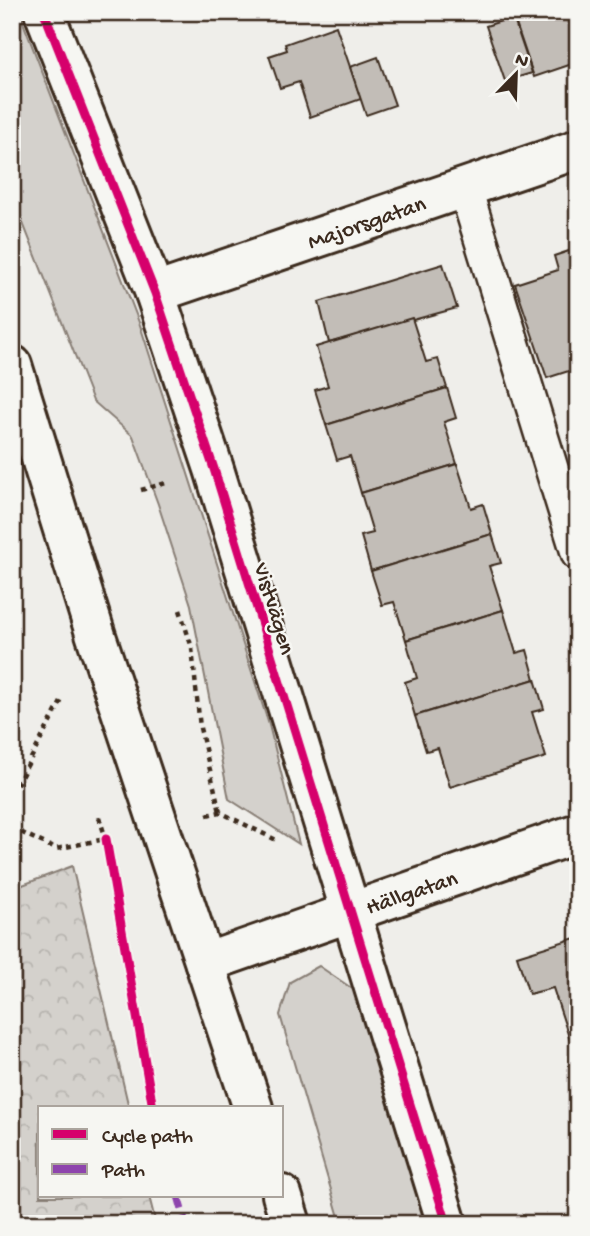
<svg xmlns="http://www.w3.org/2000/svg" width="590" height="1236" viewBox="0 0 590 1236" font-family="'Gochi Hand',sans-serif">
<defs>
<pattern id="forest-crowns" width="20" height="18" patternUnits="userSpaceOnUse" patternTransform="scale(1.75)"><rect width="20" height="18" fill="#d4d1cc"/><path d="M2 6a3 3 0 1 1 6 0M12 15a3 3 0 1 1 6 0" fill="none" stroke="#b7b4af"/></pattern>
</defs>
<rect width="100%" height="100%" fill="#efeeea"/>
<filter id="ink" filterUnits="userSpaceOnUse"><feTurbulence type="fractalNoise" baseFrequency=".0143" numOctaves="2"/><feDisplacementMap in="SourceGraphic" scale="14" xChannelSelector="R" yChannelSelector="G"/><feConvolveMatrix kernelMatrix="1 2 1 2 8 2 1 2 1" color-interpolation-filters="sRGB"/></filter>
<g filter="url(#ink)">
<g fill="#d4d1cc" stroke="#887e75" stroke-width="2">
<path d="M12,12H19L140,325L269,725L299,844L229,799L191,605L158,504L133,436L93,401L12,195Z"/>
<path d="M319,966L354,990L430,1224H341L280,1015L290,982Z"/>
</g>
<path fill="url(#forest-crowns)" stroke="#887e75" stroke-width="2" d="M72,866L129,1108H40V1196H149L156,1224H12V889Z"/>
<g fill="#c2bdb7" stroke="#3b2a1e" stroke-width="2">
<path d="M512,12H578V62L534,77Z"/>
<path d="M513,17L532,73L505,81L486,26Z"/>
<path d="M336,26L361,99L310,117L299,82L280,88L269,56L287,50L285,44Z"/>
<path d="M378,57L395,105L366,115L350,67Z"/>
<path d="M578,248V368L547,378L515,284L558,270L554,256Z"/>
<path d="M443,264L457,308L329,343L319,302Z"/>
<path d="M412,318L426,362L438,359L447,388L326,425L315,390L328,386L316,347Z"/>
<path d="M447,388L456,418L444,422L457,464L361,493L350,456L337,460L326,425Z"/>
<path d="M457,464L471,508L483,504L492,534L371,571L361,536L373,533L361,493Z"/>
<path d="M492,534L501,563L489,566L503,610L406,640L394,602L382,605L371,571Z"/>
<path d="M503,610L516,653L527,650L535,679L415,716L405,682L417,678L406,640Z"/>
<path d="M535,679L544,709L532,712L546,757L450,787L438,748L426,751L415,716Z"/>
<path d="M578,937V1065L553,988L529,994L517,956Z"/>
</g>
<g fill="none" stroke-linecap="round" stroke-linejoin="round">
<defs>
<path id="lane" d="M465,188L578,554"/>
<g id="street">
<path d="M44,12L155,293L214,469L447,1224"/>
<path d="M155,293L578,149"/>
<path d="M205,963L578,833"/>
</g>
<g id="secondary">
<path d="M12,365L96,636L253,1108"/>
<path d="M282,1195L291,1224"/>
</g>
</defs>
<use href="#lane" stroke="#3b2a1e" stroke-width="37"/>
<use href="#street" stroke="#3b2a1e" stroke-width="44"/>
<use href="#secondary" stroke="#3b2a1e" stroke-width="44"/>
<g stroke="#3b2a1e" stroke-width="4.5" stroke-dasharray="5 5" stroke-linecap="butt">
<path d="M141,490L166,483"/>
<path d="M180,610L192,648L200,728L220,812"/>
<path d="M12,794L63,698"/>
<path d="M207,815L220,812L276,840"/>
<path d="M99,817L106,839"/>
<path d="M12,828L56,849L110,838"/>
</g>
<use href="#lane" stroke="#f6f6f2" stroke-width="32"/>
<use href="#street" stroke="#f6f6f2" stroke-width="38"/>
<use href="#secondary" stroke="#f6f6f2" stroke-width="38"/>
<path stroke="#8e44ad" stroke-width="7" stroke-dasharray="14 7" stroke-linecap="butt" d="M178,1196L186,1224"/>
<defs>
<g id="cycleway">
<path d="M44,12L155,293L214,469L447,1224"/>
<path d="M106,839L153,1108"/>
</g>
</defs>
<use href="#cycleway" stroke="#f6f6f2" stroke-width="13"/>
<use href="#cycleway" stroke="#d6006c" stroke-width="9"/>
</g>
</g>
<g text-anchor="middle" stroke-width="5" stroke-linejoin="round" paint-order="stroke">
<g font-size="23" fill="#3b2a1e" stroke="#f6f6f2">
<text transform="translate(366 221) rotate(-19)" y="8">Majorsgatan</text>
<text transform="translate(276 608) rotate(73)" y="8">Vistvägen</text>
<text transform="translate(411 891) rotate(-19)" y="8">Hällgatan</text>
</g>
</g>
<rect width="590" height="1236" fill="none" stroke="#f6f6f2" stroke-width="42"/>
<rect x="21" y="21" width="548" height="1194" fill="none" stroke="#3b2a1e" stroke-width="2.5" filter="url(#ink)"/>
<rect x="38" y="1106" width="245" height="91" fill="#f6f6f2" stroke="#aba49d" stroke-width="2"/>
<rect x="52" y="1129" width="35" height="10" fill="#d6006c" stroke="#aba49d" stroke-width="2"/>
<text x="102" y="1142" font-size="21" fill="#3b2a1e">Cycle path</text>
<rect x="52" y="1164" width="35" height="10" fill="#8e44ad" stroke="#aba49d" stroke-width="2"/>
<text x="102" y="1176" font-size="21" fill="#3b2a1e">Path</text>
<g transform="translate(516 74) rotate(23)" stroke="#f6f6f2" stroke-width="5" paint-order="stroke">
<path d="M0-5L12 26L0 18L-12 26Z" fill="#3b2a1e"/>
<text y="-10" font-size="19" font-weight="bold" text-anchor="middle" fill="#3b2a1e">N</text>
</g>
</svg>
